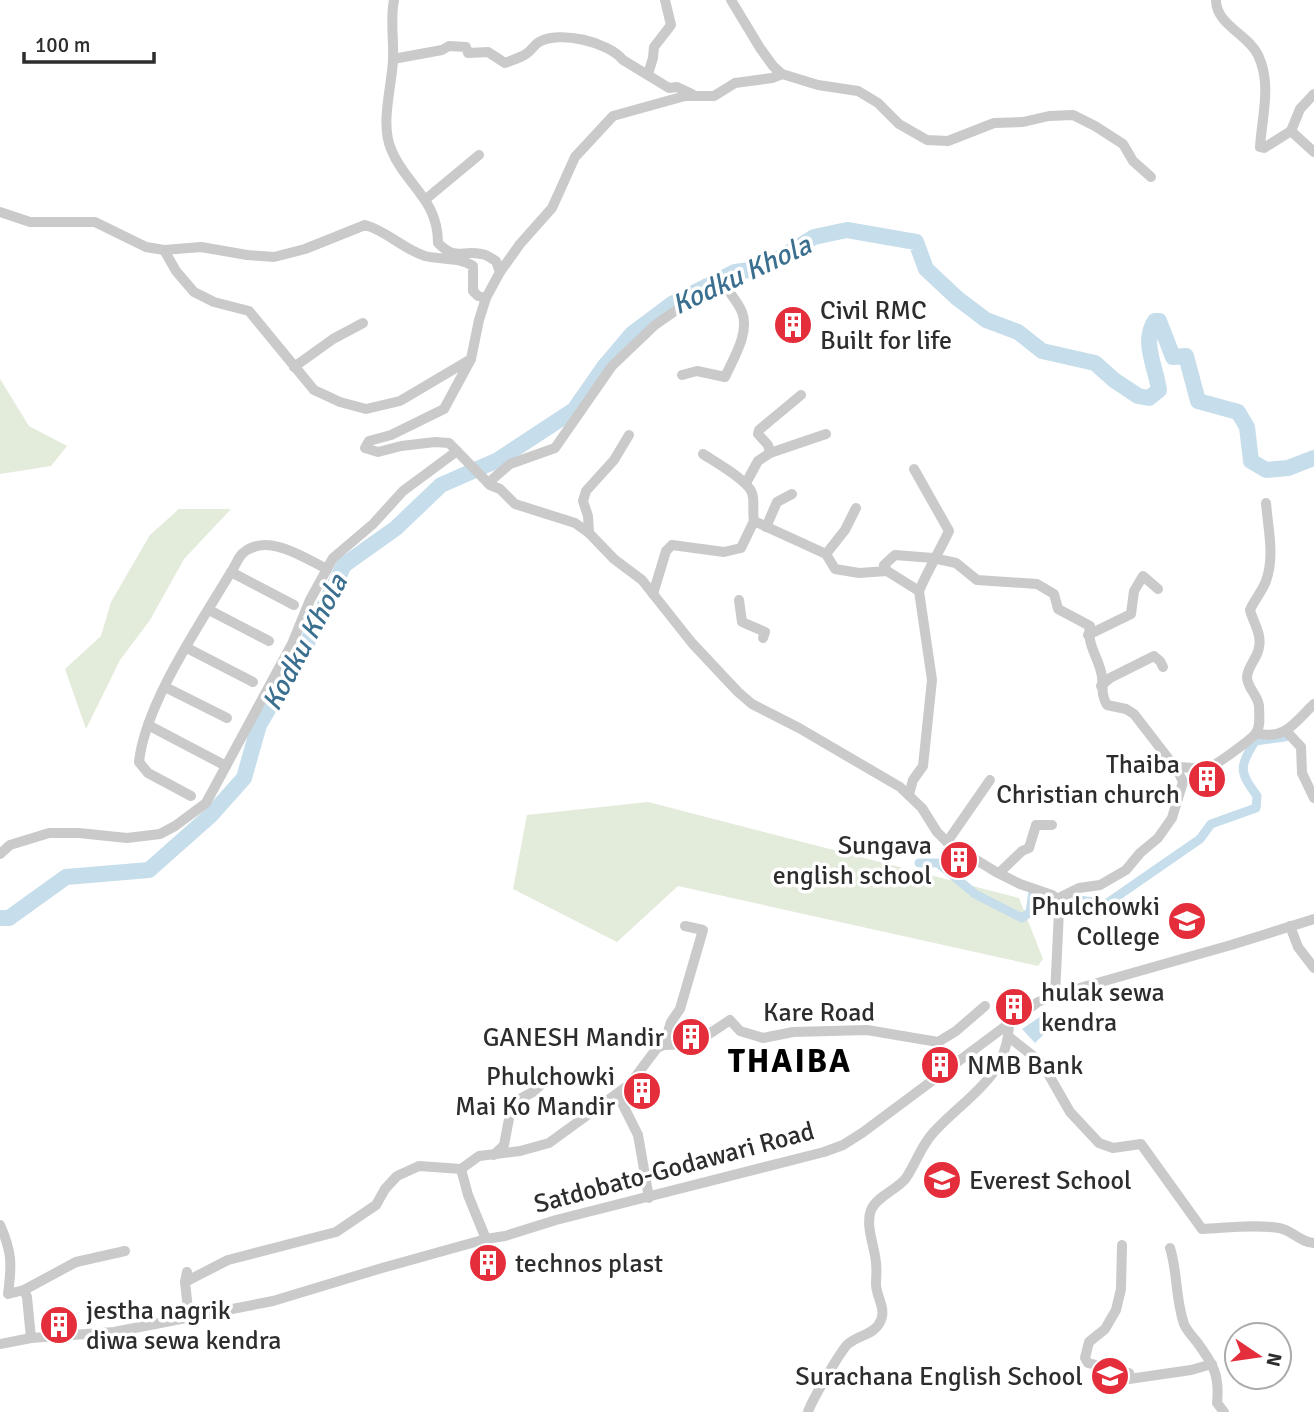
<svg xmlns="http://www.w3.org/2000/svg" width="1314" height="1412" viewBox="0 0 1314 1412" font-family="Signika,sans-serif">
<rect width="100%" height="100%" fill="#fff"/>
<g fill="#e3ebdb">
<path d="M0,379L29,426L67,446L51,466L0,474Z"/>
<path d="M179,509H231L184,559L150,620L120,660L86,729L65,669L101,636L111,602L150,535Z"/>
<path d="M648,802L1019,898L1043,959L1038,966L678,886L617,942L513,889L527,815Z"/>
</g>
<path fill="#c6ddeb" d="M1044,1014L1049,1029L1035,1043L1022,1029Z"/>
<g fill="none" stroke-linecap="round" stroke-linejoin="round">
<g stroke="#c6ddeb" stroke-width="9">
<path d="M919,863H938L975,894L1022,918L1030,912L1033,892L1043,894"/>
<path d="M1060,897L1106,904L1200,839L1211,824L1256,808L1257,796C1239,771 1239,768 1255,741L1285,737"/>
</g>
<path stroke="#c6ddeb" stroke-width="16" d="M0,918H9L66,877L149,870L211,815L244,778L259,725L307,643L344,565L396,528L441,485L498,460L574,410L604,367L632,334L672,304L735,272L764,268L814,237L847,230L916,242L926,269L957,298L986,320L1018,332L1042,351L1095,363L1114,380L1138,396L1149,398L1159,390C1156,367 1141,342 1155,321H1159L1173,357L1186,356L1198,401L1238,412L1247,427L1251,461L1266,470L1288,468L1314,458"/>
<g stroke="#cacaca" stroke-width="10">
<path d="M394,0C390,19 394,40 393,59C392,87 380,123 391,149C405,185 438,198 438,243C456,261 461,250 481,254C486,254 492,259 496,261L500,272L486,298L479,320L471,359L444,409L391,435L369,441L365,448L378,452L401,446L435,442L449,443L490,485L500,489L515,504L575,523L589,533L614,559L642,580L692,643L738,692L752,704L799,728L900,787L922,808L937,832L947,842L996,872L1020,884L1052,895L1057,899L1059,911L1055,995"/>
<path d="M731,0L760,48L773,66L782,74L818,85L858,91L878,103L899,124L927,140L948,141L994,123L1023,122L1049,116L1073,115L1095,126L1123,144L1133,161L1151,177"/>
<path d="M1216,0C1216,25 1248,34 1258,55C1272,84 1262,116 1260,147L1264,148L1291,131L1314,152"/>
<path d="M393,59L442,50L449,46L466,47L468,53L488,52L505,63C512,60 520,58 526,54C531,51 534,45 539,42C559,30 609,42 623,60L669,88L677,87L692,94"/>
<path d="M648,74L653,58L654,47L671,25L665,0"/>
<path d="M1291,131L1300,109L1314,94"/>
<path d="M426,199L479,155"/>
<path d="M0,212L30,222H95L146,247L164,250L201,247L247,255L274,257L305,249L365,225C387,231 403,249 425,256C441,260 459,257 473,266V291L478,296L486,298"/>
<path d="M164,250L176,271L194,292L214,302L249,311L314,390L340,402L366,409L400,401L471,359"/>
<path d="M500,272L520,244L552,208L575,157L613,116L685,96H714L735,83L772,78L782,74"/>
<path d="M294,367L333,339L363,323"/>
<path d="M770,453L768,445L758,434L759,430L801,395"/>
<path d="M703,454C715,462 748,480 752,493C755,501 752,511 754,521"/>
<path d="M914,469L949,531C939,552 928,570 919,591"/>
<path d="M488,483L510,464L555,448L612,366L655,325L678,309L709,292L727,288C731,295 739,304 742,312C750,333 733,359 725,377L697,371L682,375"/>
<path d="M746,483L758,461L770,453L826,434"/>
<path d="M766,527L777,502L792,494"/>
<path d="M589,533L588,516L583,501L586,491L614,460L629,435"/>
<path d="M826,554L845,530L856,508"/>
<path d="M887,571L884,565L895,555L933,558L956,563L977,580L1037,584L1054,594L1058,609L1090,626C1086,645 1100,659 1102,677C1103,688 1101,695 1107,705L1126,709L1134,714L1178,771L1183,782L1172,818L1158,838L1140,853L1126,870L1100,885L1079,888L1057,899"/>
<path d="M231,572L294,605"/>
<path d="M653,594L666,551L672,545L724,552L741,548L754,521L826,554L835,569L859,573L887,571L919,591L932,680L923,766L913,780L909,794"/>
<path d="M739,600L742,622L765,632L763,638"/>
<path d="M209,610L269,641"/>
<path d="M1088,635L1131,614L1134,591L1143,576L1158,589"/>
<path d="M187,648L253,682"/>
<path d="M1101,686L1110,678L1154,656L1160,661L1163,667"/>
<path d="M165,687L227,718"/>
<path d="M148,725L226,766"/>
<path d="M1286,731L1301,747L1302,773L1314,798"/>
<path d="M1256,733C1285,741 1295,722 1314,704"/>
<path d="M1176,768C1187,765 1196,771 1208,768C1215,766 1252,739 1256,733C1261,726 1259,714 1259,706C1258,695 1247,688 1247,677C1248,665 1258,658 1259,647C1262,634 1253,622 1250,610C1254,600 1262,592 1266,581C1275,556 1268,529 1266,503"/>
<path d="M191,796L148,773L139,762C145,704 200,624 231,572C235,567 238,557 243,553C268,532 304,558 327,569"/>
<path d="M947,842L990,780"/>
<path d="M0,854L10,845L49,833H79L127,838L160,834L175,826L206,803L292,644L310,600L333,558L373,524L403,491L457,451"/>
<path d="M999,873L1022,851L1029,848L1036,825H1052"/>
<path d="M1290,926L1298,947L1314,968"/>
<path d="M1009,1037L1042,1063L1070,1112L1099,1143L1113,1148L1141,1144L1202,1229C1226,1228 1255,1224 1279,1228C1292,1230 1301,1243 1314,1243"/>
<path d="M664,1045L671,1022L680,1009L703,930L685,926"/>
<path d="M618,1095L638,1135L649,1198"/>
<path d="M494,1155L504,1145L512,1103L533,1092L546,1080"/>
<path d="M461,1169L468,1195L486,1239"/>
<path d="M0,1225C12,1252 12,1264 8,1294L24,1290L76,1262L125,1251"/>
<path d="M1122,1245L1121,1289L1116,1310L1105,1329L1089,1342L1085,1358L1088,1363L1129,1373V1379L1191,1370L1212,1364"/>
<path d="M1170,1248C1178,1273 1175,1298 1184,1324C1187,1331 1192,1336 1197,1342C1213,1364 1220,1375 1217,1403L1224,1412"/>
<path d="M187,1272L185,1282L189,1318"/>
<path d="M185,1282L228,1260L336,1232L376,1205L385,1189L397,1176L419,1166L461,1169L479,1156L520,1151L549,1143L630,1084L657,1048L664,1045L694,1044L730,1020L740,1031L763,1038L793,1032L867,1030L938,1042L956,1031L985,1006"/>
<path d="M24,1290L27,1297L31,1338"/>
<path d="M0,1344L31,1338L114,1332L273,1301L382,1268L486,1239L505,1236L556,1220L824,1152L843,1145L862,1133L1038,1002L1055,995L1231,945L1314,919"/>
<path d="M808,1412C811,1402 841,1350 848,1344C860,1334 875,1335 881,1320C886,1308 876,1296 876,1284C876,1277 877,1270 876,1263C875,1247 865,1226 871,1210C877,1196 897,1190 906,1178C916,1163 921,1146 933,1133C965,1097 1008,1079 1009,1023"/>
</g>
</g>
<defs>
<symbol id="building-disc" viewBox="-11 -11 22 22"><circle r="9.5" fill="#e52e3b" stroke="#fff"/><path d="M-4-6H4V6H1V3H-1V6H-4ZM-2.5-4.3h1.7v1.8h-1.7ZM.8-4.3h1.7v1.8H.8ZM-2.5-1h1.7V.8h-1.7ZM.8-1h1.7V.8H.8Z" fill="#fff"/></symbol>
<symbol id="school-disc" viewBox="-11 -11 22 22"><circle r="9.5" fill="#e52e3b" stroke="#fff"/><path d="M0-5L7-2L0 1L-7-2ZM-4 1L0 2.5L4 1V4Q0 6-4 4Z" fill="#fff"/></symbol>
</defs>
<g fill-rule="evenodd">
<use href="#building-disc" x="771" y="303" width="44" height="44"/>
<use href="#building-disc" x="1185" y="757" width="44" height="44"/>
<use href="#building-disc" x="937" y="838" width="44" height="44"/>
<use href="#school-disc" x="1165" y="899" width="44" height="44"/>
<use href="#building-disc" x="992" y="985" width="44" height="44"/>
<use href="#building-disc" x="669" y="1015" width="44" height="44"/>
<use href="#building-disc" x="918" y="1043" width="44" height="44"/>
<use href="#building-disc" x="620" y="1069" width="44" height="44"/>
<use href="#school-disc" x="920" y="1158" width="44" height="44"/>
<use href="#building-disc" x="466" y="1241" width="44" height="44"/>
<use href="#building-disc" x="37" y="1303" width="44" height="44"/>
<use href="#school-disc" x="1088" y="1354" width="44" height="44"/>
</g>
<g text-anchor="middle" stroke-width="7" stroke-linejoin="round" paint-order="stroke">
<g font-size="26" fill="#2d2d2d" stroke="#fff" text-anchor="start">
<text x="820" y="319">Civil RMC<tspan x="820" dy="30">Built for life</tspan></text>
<text x="1180" y="773" text-anchor="end">Thaiba<tspan x="1180" dy="30">Christian church</tspan></text>
<text x="932" y="854" text-anchor="end">Sungava<tspan x="932" dy="30">english school</tspan></text>
<text x="1160" y="915" text-anchor="end">Phulchowki<tspan x="1160" dy="30">College</tspan></text>
<text x="1041" y="1001">hulak sewa<tspan x="1041" dy="30">kendra</tspan></text>
<text x="664" y="1046" text-anchor="end">GANESH Mandir</text>
<text x="967" y="1074">NMB Bank</text>
<text x="615" y="1085" text-anchor="end">Phulchowki<tspan x="615" dy="30">Mai Ko Mandir</tspan></text>
<text x="969" y="1189">Everest School</text>
<text x="515" y="1272">technos plast</text>
<text x="86" y="1319">jestha nagrik<tspan x="86" dy="30">diwa sewa kendra</tspan></text>
<text x="1083" y="1385" text-anchor="end">Surachana English School</text>
</g>
<g font-size="26" fill="#2d2d2d" stroke="#fff">
<text x="819" y="1021">Kare Road</text>
<text transform="translate(674 1167) rotate(-15)" y="9">Satdobato-Godawari Road</text>
</g>
<g font-size="28" font-style="italic" fill="#3b6f8f" stroke="#fff">
<text transform="translate(741 274) rotate(-25)" y="10">Kodku Khola</text>
<text transform="translate(304 642) rotate(-62)" y="10">Kodku Khola</text>
</g>
<g font-size="33" font-weight="bold" letter-spacing="2" fill="#000" stroke="#fff">
<text x="790" y="1072">THAIBA</text>
</g>
</g>
<g transform="translate(1258 1356) rotate(103)"><circle r="33" fill="#ffffff" stroke="#ababab" stroke-width="2"/>
<path d="M0-5L12 26L0 18L-12 26Z" fill="#e52e3b"/>
<text y="-10" font-size="19" font-weight="bold" text-anchor="middle" fill="#2d2d2d">N</text>
</g>
<path d="M24 52v10h130v-10" fill="none" stroke="#2d2d2d" stroke-width="3.5"/>
<text x="35" y="52" font-size="21" fill="#2d2d2d" stroke="#ffffff" stroke-width="5" paint-order="stroke">100 m</text>
</svg>
